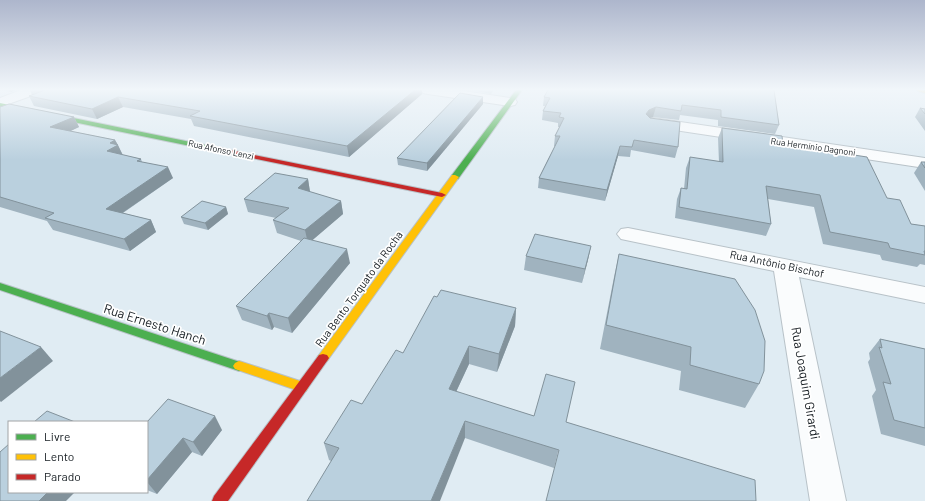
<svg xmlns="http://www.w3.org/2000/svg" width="925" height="501" viewBox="0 0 925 501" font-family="Barlow,sans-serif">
<rect width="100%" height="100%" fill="#e0ecf3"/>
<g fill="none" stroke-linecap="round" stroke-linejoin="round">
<defs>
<g id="street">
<path d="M21,90H41L39,93L0,107V98Z"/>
<path d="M421,90H457L510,98L515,99L517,102L515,105L510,106L428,94L423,93Z"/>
<path d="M653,118L925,158V168L648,126L645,123L648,120Z"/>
<path d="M628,228L925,287V303L799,277L846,501H810L774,271L621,239L617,234L621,229Z"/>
</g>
<g id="fast">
<path d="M516,90H522L458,179H452V175Z"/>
<path d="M0,103L215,147L218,149L215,151L0,107Z"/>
<path d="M0,283L243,363L245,366L243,369L239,371L0,290Z"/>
</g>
<g id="slow">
<path d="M917,90H925V93L918,91Z"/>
<path d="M452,175H455L459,177L327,361L323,362L319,361L317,358L319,355Z"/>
<path d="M239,361L306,383L308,387L306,391L302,392L235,369L233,366L235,363Z"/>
</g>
<g id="jam">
<path d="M215,147L442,193L446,195L442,197L213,150V148Z"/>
<path d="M323,354L327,355L329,358L327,361L228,501H212L214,496L319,355Z"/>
</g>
</defs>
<use href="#street" stroke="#b8c2c8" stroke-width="2"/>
<use href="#fast" stroke="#b8c2c8" stroke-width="2"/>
<use href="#slow" stroke="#b8c2c8" stroke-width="2"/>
<use href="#jam" stroke="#b8c2c8" stroke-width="2"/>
<use href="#street" fill="#fafcfd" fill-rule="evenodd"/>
<use href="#fast" fill="#4caf50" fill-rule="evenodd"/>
<use href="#slow" fill="#ffc107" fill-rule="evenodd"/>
<use href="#jam" fill="#c62828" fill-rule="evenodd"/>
</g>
<g fill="#a0b3bf">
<path d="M0,90H16L11,92Z"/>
<path d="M30,90H422V94L349,157L194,126L191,119L123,107L97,119L34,106L29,96L32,95Z"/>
<path d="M470,90H494L491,94Z"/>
<path d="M774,90L779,125L775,134L718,126V120L680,115L679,120L653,117L650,118L678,147L675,158L631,150L630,157L618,156L605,201L538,188L539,178L555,146H554L555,136L560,127H558V123L542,120L543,111L545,106H543L544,97Z"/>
<path d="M483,104L427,171L398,165L397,158Z"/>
<path d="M0,107L74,117L79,127L70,131L115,140L123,155L141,159L142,162L173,178L123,213L151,220L156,232L130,251L53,230L47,221L0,207Z"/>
<path d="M920,108L925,109V131L915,117Z"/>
<path d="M722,128L783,144L887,198L911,224L925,226V265L920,264L917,267L882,260L880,255L823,244L814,207L768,199L771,224L766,236L675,218L677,199L681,188L684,189L686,168L690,157L719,162L718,138Z"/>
<path d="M921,162H925V191L914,173Z"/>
<path d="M308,179L310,192L341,201L343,214L312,240L350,263L292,333L274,327L272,330L242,320L236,306L301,241L277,233L273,220L276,218L248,212L244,199Z"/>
<path d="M226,207L228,214L208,230L184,224L181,217Z"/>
<path d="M591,246L582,283L524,270L526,256Z"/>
<path d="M619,254L759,384L745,408L679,390L681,371L600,349L614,277Z"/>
<path d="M516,308L515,326L497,372L469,364L456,392L534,416L575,382L554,468L465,438L331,461L329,460L324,443L362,404L403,353Z"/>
<path d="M880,339L925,349V446L881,434L872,396L876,390L868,362L870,359L869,353Z"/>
<path d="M147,422L222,430L202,456L192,452L157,494L147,490Z"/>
</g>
<g fill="#82929b">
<path d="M9,90H16L11,92Z"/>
<path d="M415,90H422V94L349,157L347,146Z"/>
<path d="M118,97L123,107L97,119L92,109Z"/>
<path d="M483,97V104L427,171V163Z"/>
<path d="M656,107L653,117L647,119L646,114L649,110Z"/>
<path d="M74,117L79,127L56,138L50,127Z"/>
<path d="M115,140L118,145L123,156L107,151L110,143Z"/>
<path d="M620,146L618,156L605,201L607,190Z"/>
<path d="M168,167L173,178L112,220L106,209Z"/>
<path d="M308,179L310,192L298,188Z"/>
<path d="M341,201L343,214L308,244L305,230Z"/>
<path d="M226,207L228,214L208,230L205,223Z"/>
<path d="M151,220L156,232L130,251L124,239Z"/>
<path d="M591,246L588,260L582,283L585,269Z"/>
<path d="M347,249L350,263L292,333L288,318Z"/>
<path d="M516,308L515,326L497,372L499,354Z"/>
<path d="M269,313L274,327L272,330L267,316Z"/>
<path d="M469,346V364L449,407V389Z"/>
<path d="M41,347L53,361L1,402L0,401V378Z"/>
<path d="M215,416L222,430L202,456L193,442Z"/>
<path d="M465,421V438L440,501H431Z"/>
<path d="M183,438L192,452L157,494L147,482V480Z"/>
<path d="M48,492H75L66,501H39Z"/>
</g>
<g fill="#bad0de" stroke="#82929b">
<path d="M45,90H415L347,146L190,116L200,111L118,97L92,109L29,96Z"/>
<path d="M548,90H774L779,125L721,117V110L682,105L681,111L656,107L649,110L646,114L650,118L680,122L678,147L634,140L632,147L620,146L607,190L539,178L560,136H555L564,118L559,117L561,113L543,111L550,98L544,97Z"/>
<path d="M460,93L483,97L427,163L397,158Z"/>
<path d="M9,104L74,117L50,127L115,140L110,143L118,145L107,151L141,159L137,161L168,167L106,209L151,220L124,239L45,218L54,213L0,197V107Z"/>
<path d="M920,108L925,109V114Z"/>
<path d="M722,128L782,136L783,144L867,157L887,198L900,200L911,224L925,226V251H924L925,255L890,248L888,243L830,232L820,195L766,186L771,224L679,207L681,188L687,189L690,157L723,162Z"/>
<path d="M921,162H925V168Z"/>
<path d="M275,173L308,179L298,188L341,201L305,230L273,220L289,208L244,199Z"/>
<path d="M202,201L226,207L205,223L181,217Z"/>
<path d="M535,234L591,246L585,269L526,256Z"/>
<path d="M304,238L347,249L288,318L269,313L267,316L236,306Z"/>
<path d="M619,254L735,279L755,310L765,341L764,371L759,384L690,365L691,347L606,325Z"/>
<path d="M441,290L516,308L499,354L469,346L449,389L534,416L546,374L575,382L566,422L755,480L756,501H546L559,450L465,421L431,501H307L339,448L324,443L351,400L362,404L396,350L403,353L434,296L437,297Z"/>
<path d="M0,331L41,347L0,378Z"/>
<path d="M880,339L925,349V428L894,420L883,382L891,384L879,347L882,348Z"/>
<path d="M168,399L215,416L193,442L183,438L147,480V422Z"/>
<path d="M47,411L75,422H34Z"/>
<path d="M9,444V492H48L39,501H0V452Z"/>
</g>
<linearGradient id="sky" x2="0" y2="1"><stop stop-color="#adb6cc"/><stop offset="0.56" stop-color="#f1f6fa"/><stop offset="1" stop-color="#f1f6fa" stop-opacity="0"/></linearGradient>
<rect width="925" height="160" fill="url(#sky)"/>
<g text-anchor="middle" stroke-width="3.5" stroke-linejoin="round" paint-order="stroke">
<g font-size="9" fill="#141b20" stroke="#fff">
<text transform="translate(813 147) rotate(8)" y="3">Rua Hermínio Dagnoni</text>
<text transform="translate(221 150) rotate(12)" y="3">Rua Afonso Lenzi</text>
</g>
<g font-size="11" fill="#141b20" stroke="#fff">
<text transform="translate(777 264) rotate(12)" y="4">Rua Antônio Bischof</text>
<text transform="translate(359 289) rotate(-54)" y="4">Rua Bento Torquato da Rocha</text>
</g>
<g font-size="13" fill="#141b20" stroke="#fff">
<text transform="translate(155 324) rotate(18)" y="5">Rua Ernesto Hanch</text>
<text transform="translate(806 383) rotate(80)" y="5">Rua Joaquim Girardi</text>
</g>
</g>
<rect x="8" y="421" width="140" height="72" fill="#ffffff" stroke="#a1a4a6"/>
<rect x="16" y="434" width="20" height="6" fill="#4caf50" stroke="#a1a4a6"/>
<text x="44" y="441" font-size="12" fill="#141b20">Livre</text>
<rect x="16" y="454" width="20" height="6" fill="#ffc107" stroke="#a1a4a6"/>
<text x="44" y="461" font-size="12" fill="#141b20">Lento</text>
<rect x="16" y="474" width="20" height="6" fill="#c62828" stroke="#a1a4a6"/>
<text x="44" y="481" font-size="12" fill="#141b20">Parado</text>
</svg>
